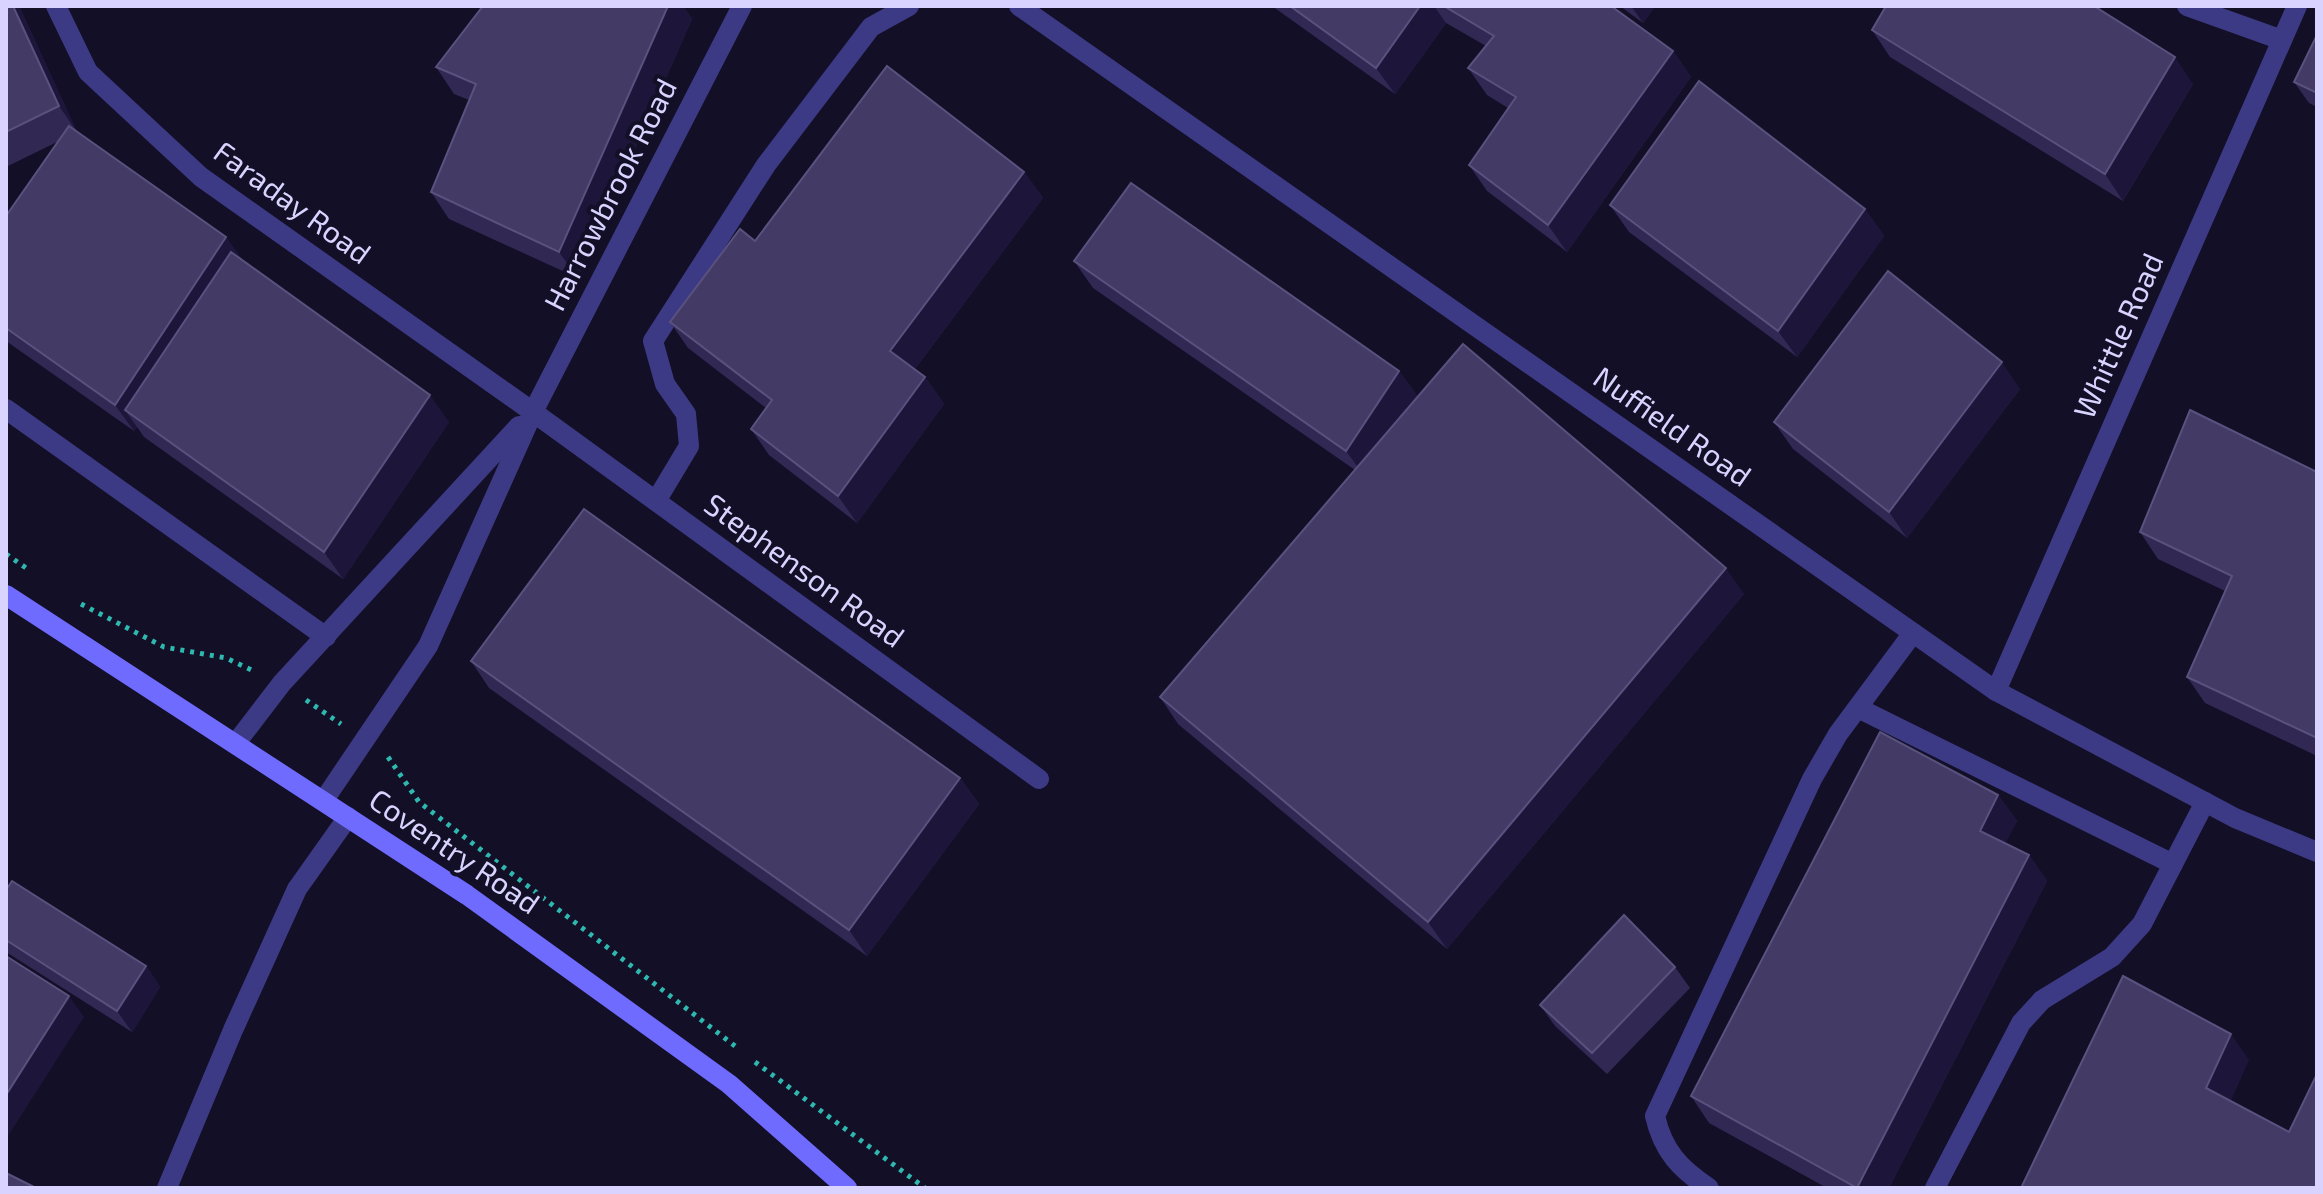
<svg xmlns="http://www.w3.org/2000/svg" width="2323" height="1194" viewBox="0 0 2323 1194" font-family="'Exo 2',sans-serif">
<rect width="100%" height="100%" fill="#130f26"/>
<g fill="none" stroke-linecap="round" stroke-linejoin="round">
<g stroke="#2fb8b0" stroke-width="5" stroke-dasharray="4 6" stroke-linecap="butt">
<path d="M6,554L29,570"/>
<path d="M81,604L164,647L226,658L256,672"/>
<path d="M306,700L341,724"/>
<path d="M388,757L419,802L735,1046"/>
<path d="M755,1062L925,1188"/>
</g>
<g stroke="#3d3a85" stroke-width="20">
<path d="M6,409L326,637"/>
<path d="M656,501L689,446L686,414L665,384L653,341L766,165L871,27L909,6"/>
<path d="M1858,708L2173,864"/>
<path d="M167,1188L233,1030L297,889L348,817"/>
<path d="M1709,1188C1680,1169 1663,1151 1655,1116L1812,779L1838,734L1913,633"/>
<path d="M1935,1188L2021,1023L2042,1000L2112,957L2142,924L2205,802"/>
</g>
<g stroke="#3d3a85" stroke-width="20">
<path d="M56,6L88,72L201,177L533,412L1039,779"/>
<path d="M1019,6L1996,691L2235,818L2317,852"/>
<path d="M2187,6L2282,40"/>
<path d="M1996,691L2297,6"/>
<path d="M236,743L282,683L519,426"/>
<path d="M324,800L428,646L533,412L742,6"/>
</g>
<path stroke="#6f6bff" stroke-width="20" d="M6,595L467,895L729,1084L847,1188"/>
</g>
<g fill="#312854">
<path d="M6,6H19L77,132L226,237L242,260L449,422L343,579L144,437L137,427L134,431L6,341V216L57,142L6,167Z"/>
<path d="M483,6H683L692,19L578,278L449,219L431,192L469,100L454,94L436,67Z"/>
<path d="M1272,6H1611L1673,51L1691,77L1567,252L1487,191L1469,165L1508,108L1487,95L1468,68L1486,46L1446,23L1395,94Z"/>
<path d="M1620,6H1655L1643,23Z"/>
<path d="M1872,30L2193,84L2123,201L1890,57Z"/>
<path d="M2317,35V107L2309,103L2294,82Z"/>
<path d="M1024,172L1043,198L915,369L925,377L944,404L857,523L769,455L751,429L766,408L688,348L670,322L755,241Z"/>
<path d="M1610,205L1865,209L1884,236L1797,357L1629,232Z"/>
<path d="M1074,261L1399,371L1418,397L1744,594L1447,949L1178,724L1160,697L1355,470L1093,288Z"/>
<path d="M2020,389L1907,538L1793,449L1774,422Z"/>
<path d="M2317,472V756L2205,703L2187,677L2225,591L2158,559L2140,532Z"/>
<path d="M471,661L960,778L979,804L867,956L489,688Z"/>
<path d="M1998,795L2017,821L2005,843L2029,855L2047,881L1889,1188H1827L1709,1123L1691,1096Z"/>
<path d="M6,890L146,966L160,987L132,1032L6,952Z"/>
<path d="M1675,967L1690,988L1607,1074L1555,1026L1540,1005Z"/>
</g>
<g fill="#1d163a">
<path d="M13,6H19L77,132L59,106Z"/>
<path d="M668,6H683L692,19L578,278L559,252Z"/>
<path d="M1420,6H1434L1446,23L1395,94L1376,68Z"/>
<path d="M1631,6H1655L1643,23Z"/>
<path d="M1673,51L1691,77L1567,252L1548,225Z"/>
<path d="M2175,57L2193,84L2123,201L2105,174Z"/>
<path d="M1024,172L1043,198L909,377L890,351Z"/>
<path d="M1865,209L1884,236L1797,357L1778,331Z"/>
<path d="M226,237L245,264L125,410L137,427L134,431L115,405Z"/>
<path d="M2002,362L2020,389L1907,538L1889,512Z"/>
<path d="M1399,371L1418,397L1365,477L1346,451Z"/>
<path d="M925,377L944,404L857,523L838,496Z"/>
<path d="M430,395L449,422L343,579L324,552Z"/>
<path d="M1726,568L1744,594L1447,949L1428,922Z"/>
<path d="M960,778L979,804L867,956L849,930Z"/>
<path d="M1998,795L2017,821L1998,858L1980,831Z"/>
<path d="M2029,855L2047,881L1889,1188H1857Z"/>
<path d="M146,966L160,987L132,1032L117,1011Z"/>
<path d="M69,996L84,1017L6,1139V1095Z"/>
<path d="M2231,1034L2249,1060L2225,1114L2206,1088Z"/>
</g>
<g fill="#433a66" stroke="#5a527e" stroke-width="2">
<path d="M6,6H13L59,106L6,132Z"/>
<path d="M483,6H668L559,252L431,192L476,84L436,67Z"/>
<path d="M1290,6H1420L1376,68Z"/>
<path d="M1444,6H1611L1673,51L1548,225L1469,165L1516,97L1468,68L1494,36Z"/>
<path d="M1886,6H2094L2175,57L2105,174L1872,30Z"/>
<path d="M2317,35V93L2294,82Z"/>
<path d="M887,66L1024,172L890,351L925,377L838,496L751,429L772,400L670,322L740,229L755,241Z"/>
<path d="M1699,81L1865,209L1778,331L1610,205Z"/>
<path d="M69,126L226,237L115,405L6,328V216Z"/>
<path d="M1131,183L1399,371L1346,451L1074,261Z"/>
<path d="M231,252L430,395L324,552L125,410Z"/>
<path d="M1888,271L2002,362L1889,512L1774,422Z"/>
<path d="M1463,344L1726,568L1428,922L1160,697Z"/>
<path d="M2190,410L2317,472V738L2187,677L2232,576L2140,532Z"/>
<path d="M584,509L960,778L849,930L471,661Z"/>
<path d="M1880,732L1998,795L1980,831L2029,855L1857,1188L1691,1096Z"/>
<path d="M12,881L146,966L117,1011L6,940V890Z"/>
<path d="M1624,915L1675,967L1592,1053L1540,1005Z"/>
<path d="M6,956L69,996L6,1095Z"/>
<path d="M2123,976L2231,1034L2206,1088L2289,1132L2317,1074V1188H2021Z"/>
<path d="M6,1173L36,1188H6Z"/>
</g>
<g text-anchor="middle" stroke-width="8" stroke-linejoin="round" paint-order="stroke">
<g font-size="30" fill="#d9d4ff" stroke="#130f26">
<text transform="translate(611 195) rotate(-63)" y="10">Harrowbrook Road</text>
<text transform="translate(292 203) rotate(36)" y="10">Faraday Road</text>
<text transform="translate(2119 336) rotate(-66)" y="10">Whittle Road</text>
<text transform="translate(1672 427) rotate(35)" y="10">Nuffield Road</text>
<text transform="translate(804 571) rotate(36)" y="10">Stephenson Road</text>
<text transform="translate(454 852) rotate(34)" y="10">Coventry Road</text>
</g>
</g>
<rect width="2323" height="1194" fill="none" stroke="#d9d4ff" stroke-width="16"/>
</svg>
